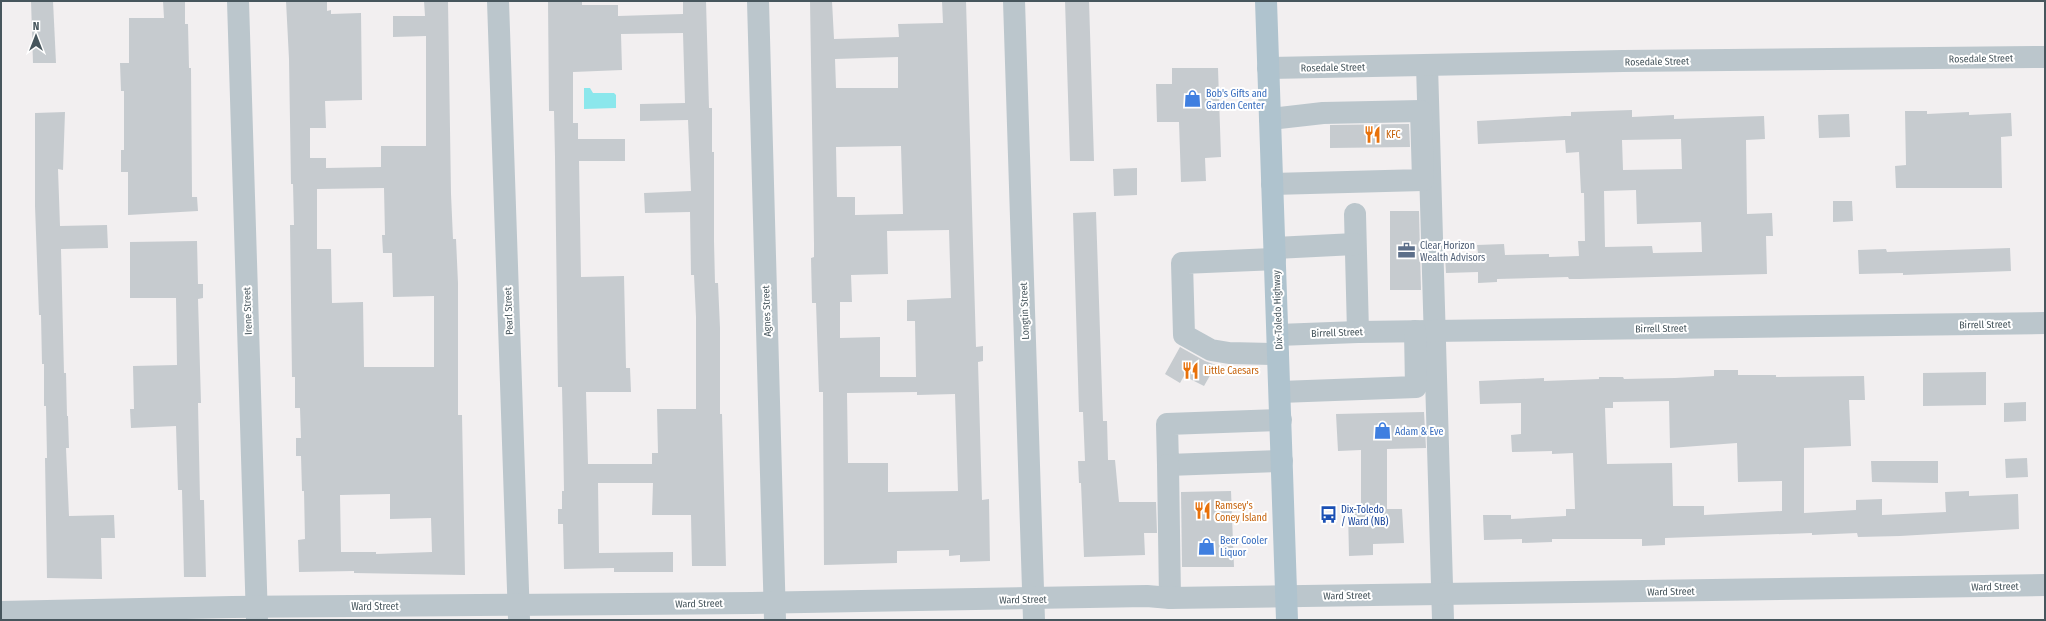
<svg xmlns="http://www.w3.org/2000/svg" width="2046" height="621" viewBox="0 0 2046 621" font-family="'Fira Sans Condensed',sans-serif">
<rect width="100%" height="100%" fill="#f2eff0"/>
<path fill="#8be7ec" d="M584,88H590L593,93H614L616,95V108L584,109Z"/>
<g fill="#c6cbcf" fill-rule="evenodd">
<path d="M31,1H53L56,63H33Z"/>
<path d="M163,1H185V24H188L189,68H191L192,197H197L198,211L128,215V172H121V150H124V91H121L120,63H129V18H164Z"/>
<path d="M286,1H327V11L331,10V14L361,13L362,100L325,101L326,128H310V158H326V168L381,167V146H426V36L393,37V16H425L424,1H448L451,194L453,239H456L458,283V415H462L465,575L354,573V571L299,572L298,540L305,539L304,491H302L301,456H296V438H301L300,408H295V377H292L290,225H294L293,184H291L289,59ZM384,188L385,235H382L383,253H392L393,297L434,296V367H364L363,302L332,303L331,249H317V189ZM390,494V519L431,518L432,552L376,554V552H341L340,495Z"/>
<path d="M548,1H582V5H618V16L683,14V1H706L709,108H712V152H714V241L715,283H718L720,328V414H722L726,566H692L691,515H652L653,483H598L599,553L673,552V572H614V568L564,569L563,524H558V509H562V491H564L563,433L562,387H558L555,157L554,111H549ZM683,33L685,103L640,104V121L688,120L691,191L644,193L645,213L690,212L691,275H694L696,317V409H657L658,453H652V464H588L586,392H631L630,368H626L624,276L581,277L579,161H625V139H578V123H573V72L622,70L621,34Z"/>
<path d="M810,1H832L834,39L899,37L898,24L943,23L942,1H966L976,347L983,346V361L978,362L982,500L989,499L990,561L960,562V555L949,556V550L897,551V563L824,565L823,392H819L816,303H812L811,258L814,257V244ZM898,57V88H836L835,59ZM901,146L903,214L855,215V197H837L836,147ZM949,230L951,298L907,300V321H915L916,377H880V337L840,338V302H852L851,275L888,274L887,231ZM917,392V395L955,394L958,491L888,492V463H848L847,393Z"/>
<path d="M1065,1H1089L1094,161H1070Z"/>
<path d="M1172,68H1218L1221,157L1205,158L1206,181L1181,182L1179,122H1157L1156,84H1172Z"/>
<path d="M1632,110V117L1674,115V119L1764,116L1765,139L1746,140L1747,214L1772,213L1773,236H1766L1767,274L1580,279H1569L1568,277L1497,279V282L1478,283V272L1446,273L1445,255L1478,253L1477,245L1504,244L1505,255L1549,254V257L1579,256L1578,241H1585L1584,193H1581L1579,152L1566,153L1565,140L1478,144L1477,121L1565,116H1571V112ZM1681,139L1682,169L1623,170L1622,140ZM1636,190L1637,224L1701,222L1702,252L1653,253L1652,246L1605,247L1604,191Z"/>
<path d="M1905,111H1927V114L1969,112V115L2011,113L2012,136L2001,137L2002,188H1896L1895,166L1906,165Z"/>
<path d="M65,112L63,170L58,169L60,226L107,225L108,248L61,249L64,373H66L67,416H68L69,448H66L69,516L114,515L115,538H101L102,579L47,578L45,458H47L46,406H44V364H42L41,315H39L35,206V113Z"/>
<path d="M1849,114L1850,137L1819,138L1818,115Z"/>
<path d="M1409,124L1410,147L1330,148V125Z"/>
<path d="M1137,168V195L1114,196L1113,169Z"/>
<path d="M1833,201H1852L1853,221L1833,222Z"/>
<path d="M1390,211H1419L1421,290H1390Z"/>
<path d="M1096,212L1103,421H1107L1108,460H1115L1119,502H1156L1157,533H1144L1145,555L1084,557L1081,483H1079L1078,461H1085L1083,412H1079L1073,213Z"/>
<path d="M197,241L198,284H203V298L198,299L201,403H198L200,500H204L206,577H184L182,490H178L176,426L131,428L130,409H134L133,366L177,365L176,298H130V242Z"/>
<path d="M2010,248L2011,271L1903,275V273L1859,274L1858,250L1886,249L1887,252Z"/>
<path d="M1180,347L1205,361L1216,365L1204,386L1184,376L1180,383L1165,374Z"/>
<path d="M1714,370H1738V375H1776V377L1864,376L1865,400H1849L1851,446L1804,448V513L1856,510V500L1882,499V515L1946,512L1945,492L1969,491V496L2018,494L2019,529L1900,536L1858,537L1857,533L1812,535V533L1665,538V545L1642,546V539H1552V542L1522,543V539L1484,540L1483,515H1511V519L1566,516V509H1575L1573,453L1552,454V451L1512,452L1511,435L1521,434V403L1480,404L1479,381L1544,378V381L1599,379V377H1623L1624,379L1675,378L1714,376ZM1669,401L1670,448L1737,443L1738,482L1782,481V511L1704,515V506H1673L1672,463L1607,464L1605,408H1613V402Z"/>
<path d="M1986,372V405L1923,406V373Z"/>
<path d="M2026,402V421L2004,422V403Z"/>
<path d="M1424,412L1426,448L1387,449V509H1402L1404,543L1373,544V555L1349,556L1348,510L1361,509V450L1338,451L1336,414Z"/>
<path d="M2027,458L2028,477L2006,478L2005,459Z"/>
<path d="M1871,461H1938V483L1872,482Z"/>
<path d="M1231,491L1234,567H1182L1181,492Z"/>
</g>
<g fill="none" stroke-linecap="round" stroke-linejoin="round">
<g stroke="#bbc6cc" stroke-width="22">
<path d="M238,1L257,620"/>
<path d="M498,1L519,619"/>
<path d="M758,1L775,620"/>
<path d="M1014,1L1034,620"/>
<path d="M1427,65L1443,620"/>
<path d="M1268,68L1623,61L2045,57"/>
<path d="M1270,119L1323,113L1421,111L1423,180L1272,184"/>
<path d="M1355,214L1358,332"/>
<path d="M1275,248L1355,244"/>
<path d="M1275,259L1182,263L1184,335L1211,350L1229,353L1278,354"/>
<path d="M1278,335L1358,332L2045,323"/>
<path d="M1280,392L1416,387L1415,331"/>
<path d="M1281,420L1167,424L1168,465L1282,461"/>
<path d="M1168,465L1170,598"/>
<path d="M1,612L232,607L752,603L1147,596L1170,598L2045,585"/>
</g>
<path stroke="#afc3ce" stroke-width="22" d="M1266,1L1287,620"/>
</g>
<defs>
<symbol id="shop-bare" viewBox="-9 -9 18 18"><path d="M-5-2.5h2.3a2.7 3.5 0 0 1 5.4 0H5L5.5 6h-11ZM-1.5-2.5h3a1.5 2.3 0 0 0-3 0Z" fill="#3f7fe0" stroke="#fff" stroke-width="2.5" paint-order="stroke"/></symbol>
<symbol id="restaurant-bare" viewBox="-9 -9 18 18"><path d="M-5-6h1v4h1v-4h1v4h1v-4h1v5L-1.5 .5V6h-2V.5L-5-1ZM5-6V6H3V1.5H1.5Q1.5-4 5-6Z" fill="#e8710a" stroke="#fff" stroke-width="2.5" paint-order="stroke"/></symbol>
<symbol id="office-bare" viewBox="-9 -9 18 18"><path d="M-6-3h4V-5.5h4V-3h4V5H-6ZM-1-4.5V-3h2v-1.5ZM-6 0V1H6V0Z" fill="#5c6f8a" stroke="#fff" stroke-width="2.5" paint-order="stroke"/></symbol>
<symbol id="bus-bare" viewBox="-9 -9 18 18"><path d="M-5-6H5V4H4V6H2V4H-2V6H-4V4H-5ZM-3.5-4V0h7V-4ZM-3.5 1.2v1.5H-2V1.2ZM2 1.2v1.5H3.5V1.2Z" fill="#1a4fb4" stroke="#fff" stroke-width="2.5" paint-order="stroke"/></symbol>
</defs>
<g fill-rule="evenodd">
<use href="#shop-bare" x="1180" y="86" width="25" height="25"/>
<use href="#restaurant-bare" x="1360" y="122" width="25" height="25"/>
<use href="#office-bare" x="1394" y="238" width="25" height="25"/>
<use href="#restaurant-bare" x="1178" y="358" width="25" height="25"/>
<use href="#shop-bare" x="1370" y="418" width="25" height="25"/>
<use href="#restaurant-bare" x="1190" y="498" width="25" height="25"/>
<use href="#bus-bare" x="1316" y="502" width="25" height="25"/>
<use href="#shop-bare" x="1194" y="534" width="25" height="25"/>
</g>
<g text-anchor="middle" stroke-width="4" stroke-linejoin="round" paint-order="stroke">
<g font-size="10" fill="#47565d" stroke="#fff">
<text transform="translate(1981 58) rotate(-1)" y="4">Rosedale Street</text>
<text transform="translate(1657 61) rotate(-1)" y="4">Rosedale Street</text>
<text transform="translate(1333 67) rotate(-1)" y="4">Rosedale Street</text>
<text transform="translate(1277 310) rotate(-92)" y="4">Dix-Toledo Highway</text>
<text transform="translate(247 311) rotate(-92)" y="4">Irene Street</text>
<text transform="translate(508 311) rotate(-92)" y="4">Pearl Street</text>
<text transform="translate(766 311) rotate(-92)" y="4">Agnes Street</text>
<text transform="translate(1024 311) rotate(-92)" y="4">Longtin Street</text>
<text transform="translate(1985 324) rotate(-1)" y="4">Birrell Street</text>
<text transform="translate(1661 328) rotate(-1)" y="4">Birrell Street</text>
<text transform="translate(1337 332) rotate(-2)" y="4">Birrell Street</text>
<text transform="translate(1995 586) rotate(-1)" y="4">Ward Street</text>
<text transform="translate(1671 591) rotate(-1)" y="4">Ward Street</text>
<text transform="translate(1347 595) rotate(-1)" y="4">Ward Street</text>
<text transform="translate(1023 599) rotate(-1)" y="4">Ward Street</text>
<text transform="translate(699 603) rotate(-1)" y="4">Ward Street</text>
<text x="375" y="610">Ward Street</text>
</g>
<g font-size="10" fill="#366cbe" stroke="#fff" text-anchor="start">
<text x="1206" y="97">Bob's Gifts and<tspan x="1206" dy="12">Garden Center</tspan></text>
<text x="1395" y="435">Adam &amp; Eve</text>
<text x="1220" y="544">Beer Cooler<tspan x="1220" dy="12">Liquor</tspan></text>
</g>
<g font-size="10" fill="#c56008" stroke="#fff" text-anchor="start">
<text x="1386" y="138">KFC</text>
<text x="1204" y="374">Little Caesars</text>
<text x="1215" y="509">Ramsey's<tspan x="1215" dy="12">Coney Island</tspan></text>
</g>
<g font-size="10" fill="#4e5e75" stroke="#fff" text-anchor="start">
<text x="1420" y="249">Clear Horizon<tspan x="1420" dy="12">Wealth Advisors</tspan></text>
</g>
<g font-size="10" fill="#164399" stroke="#fff" text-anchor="start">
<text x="1341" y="513">Dix-Toledo<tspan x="1341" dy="12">/ Ward (NB)</tspan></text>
</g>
</g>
<rect width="2046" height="621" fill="none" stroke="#47565d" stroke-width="4"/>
<g transform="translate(36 36)" stroke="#ffffff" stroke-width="3" paint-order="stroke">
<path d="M0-3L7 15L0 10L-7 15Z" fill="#47565d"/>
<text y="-6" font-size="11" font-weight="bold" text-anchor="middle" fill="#47565d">N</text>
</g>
</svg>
